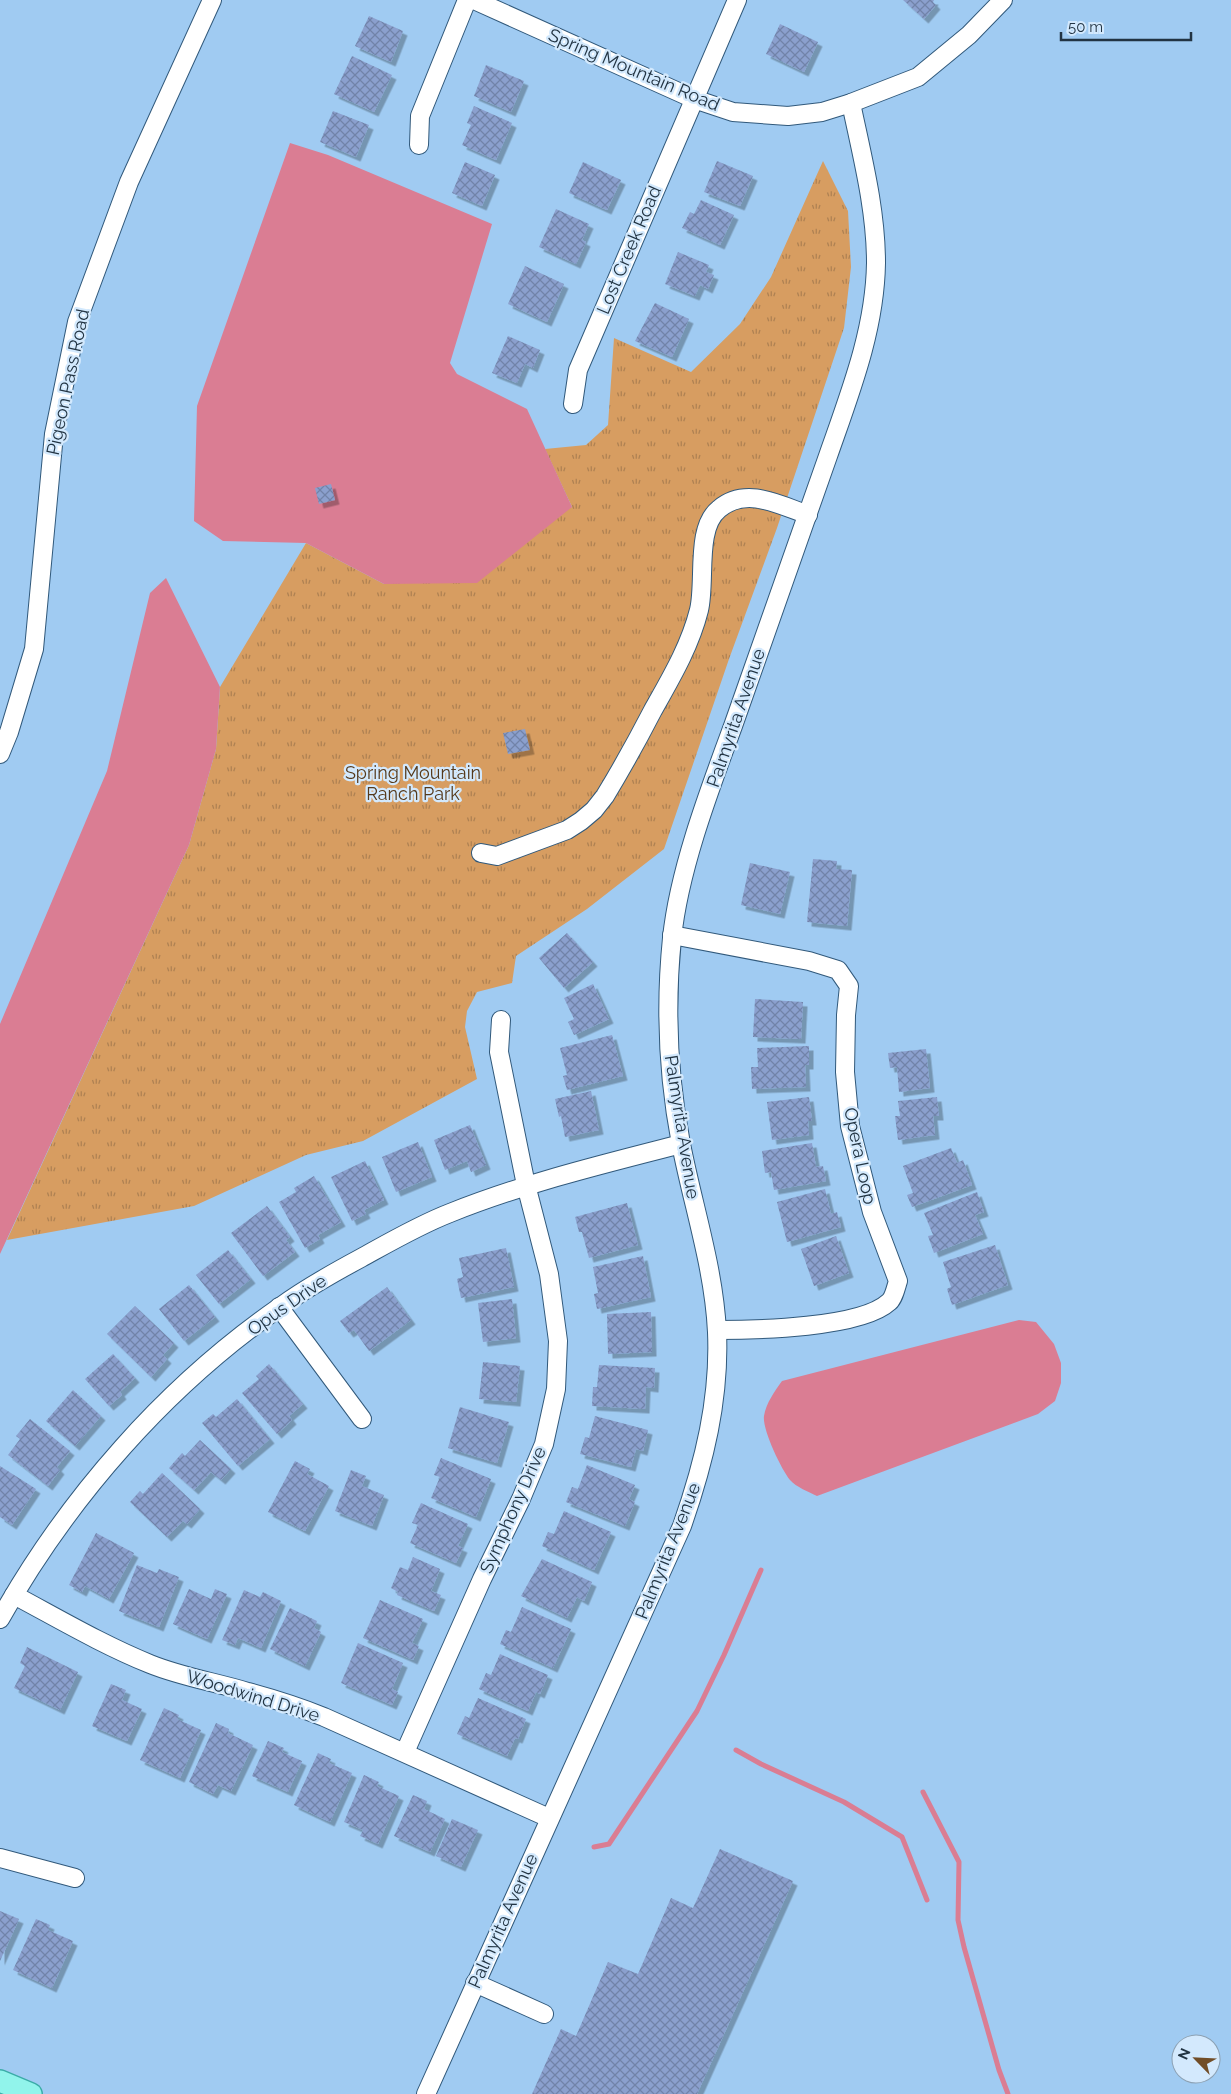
<svg xmlns="http://www.w3.org/2000/svg" width="1231" height="2094" viewBox="0 0 1231 2094" font-family="Raleway,sans-serif">
<defs>
<pattern id="park-tufts" width="24" height="20" patternUnits="userSpaceOnUse" patternTransform="scale(1.25)"><rect width="24" height="20" fill="#d79d61"/><path d="M3 7l-1-3M5 7V3M7 7l1-3M15 17l-1-3M17 17v-4M19 17l1-3" fill="none" stroke="#ae8152"/></pattern>
<pattern id="building-cross-hatch" width="8" height="8" patternUnits="userSpaceOnUse" patternTransform="scale(1.25)"><rect width="8" height="8" fill="#8ba0ce"/><path d="M0 0l8 8M0 8l8-8" fill="none" stroke="#7183a9"/></pattern>
<filter id="shadow"><feDropShadow dx="4.5" dy="4.5" stdDeviation="0" flood-color="#0004"/></filter>
</defs>
<rect width="100%" height="100%" fill="#a0cbf2"/>
<path fill="url(#park-tufts)" d="M823,161L848,211L851,267L844,328L777,528L729,659L664,849L587,909L516,956L512,983L477,992L467,1011L465,1027L477,1079L363,1141L306,1155L194,1206L7,1240L189,845L216,749L220,687L306,543L384,584L572,507L545,449L586,445L608,425L614,338L691,372L740,324L771,277Z"/>
<g fill="#da7d93">
<path d="M290,143L328,155L492,224L450,363L457,374L527,409L572,507L477,583L384,584L306,543L223,541L194,521L197,406Z"/>
<path d="M166,578L220,687L216,749L189,845L0,1254V1024L107,771L150,593Z"/>
<path d="M1019,1320L1036,1322L1054,1344L1061,1363V1383L1055,1401L1038,1414L817,1496C809,1492 796,1487 790,1480C781,1469 762,1429 764,1416C766,1403 775,1391 782,1381Z"/>
</g>
<g fill="none" stroke-linecap="round" stroke-linejoin="round">
<g stroke="#da7d93" stroke-width="5">
<path d="M736,1750L761,1764L844,1802L902,1837L927,1900"/>
<path d="M923,1792L959,1862L958,1920L964,1947L999,2070L1008,2094"/>
<path d="M594,1847L609,1844L697,1711L724,1655L761,1570"/>
</g>
</g>
<g fill="url(#building-cross-hatch)" filter="url(#shadow)">
<path d="M903,0H934L933,2L936,5L924,19Z"/>
<path d="M369,16L403,31L391,62L355,46Z"/>
<path d="M780,24L818,42L804,72L766,54Z"/>
<path d="M352,56L392,75L374,112L334,94Z"/>
<path d="M486,65L524,81L511,112L474,96Z"/>
<path d="M474,106L512,123L496,160L462,145L471,125L467,123Z"/>
<path d="M333,111L369,125L356,157L320,142Z"/>
<path d="M717,161L753,176L740,206L704,192Z"/>
<path d="M465,162L495,175L482,206L452,193Z"/>
<path d="M583,162L621,180L607,210L569,193Z"/>
<path d="M701,200L734,215L720,245L682,228L690,212L694,214Z"/>
<path d="M556,209L589,224L582,240L586,242L576,264L539,247Z"/>
<path d="M678,252L709,265L706,272L714,275L708,289L700,285L695,296L665,284Z"/>
<path d="M525,266L564,284L547,322L508,304Z"/>
<path d="M655,303L689,319L672,357L635,341Z"/>
<path d="M508,336L540,350L533,368L525,364L517,383L492,373Z"/>
<path d="M331,484L335,500L319,504L315,488Z"/>
<path d="M525,729L530,750L508,754L503,733Z"/>
<path d="M813,859L837,861L836,869L852,870L847,926L807,922Z"/>
<path d="M750,863L790,872L780,914L741,905Z"/>
<path d="M567,933L593,962L564,988L539,958Z"/>
<path d="M593,984L609,1019L574,1035L568,1022L574,1019L564,998Z"/>
<path d="M755,999L803,1002L801,1039L753,1037Z"/>
<path d="M612,1035L623,1076L567,1090L563,1076L567,1075L560,1048Z"/>
<path d="M809,1046V1065H805L806,1087L752,1089L751,1067H758L757,1048Z"/>
<path d="M926,1049L930,1088L899,1092L897,1067L890,1068L888,1053Z"/>
<path d="M591,1091L599,1130L565,1137L561,1116L559,1117L555,1099Z"/>
<path d="M809,1097L812,1121H808L809,1135L772,1140L767,1102Z"/>
<path d="M937,1097L939,1116H933L935,1135L898,1140L895,1116H900L898,1101Z"/>
<path d="M470,1125L486,1165L471,1172L467,1161L445,1170L434,1140Z"/>
<path d="M418,1142L432,1177L396,1192L382,1157Z"/>
<path d="M812,1143L816,1167L823,1166L826,1181L774,1190L771,1172L765,1173L762,1151Z"/>
<path d="M951,1148L957,1163L963,1160L972,1185L912,1207L907,1195L913,1193L903,1166Z"/>
<path d="M365,1161L384,1200L364,1210L366,1214L352,1221L331,1177Z"/>
<path d="M314,1176L341,1222L318,1235L320,1239L305,1248L279,1202L296,1192L294,1188Z"/>
<path d="M825,1189L831,1214L837,1212L841,1227L787,1242L777,1202Z"/>
<path d="M977,1192L984,1212L975,1215L983,1234L934,1253L928,1236L933,1235L924,1213Z"/>
<path d="M627,1203L638,1245L589,1258L582,1232H579L575,1217Z"/>
<path d="M267,1206L290,1237L286,1240L295,1252L263,1276L231,1233Z"/>
<path d="M836,1236L849,1273L814,1286L801,1249Z"/>
<path d="M995,1245L1008,1285L952,1305L947,1289L951,1287L943,1262Z"/>
<path d="M506,1248L514,1287L461,1298L457,1279L463,1277L459,1258Z"/>
<path d="M228,1250L251,1279L219,1304L196,1275Z"/>
<path d="M643,1256L651,1297L597,1309L594,1294L598,1293L593,1267Z"/>
<path d="M189,1285L215,1317L184,1341L159,1309Z"/>
<path d="M387,1287L411,1320L369,1351L354,1330L349,1333L340,1321Z"/>
<path d="M512,1299L516,1338L483,1342L478,1303Z"/>
<path d="M135,1306L174,1343L163,1355L167,1359L151,1377L107,1334Z"/>
<path d="M651,1312L652,1352L608,1354L607,1314Z"/>
<path d="M113,1354L135,1378L120,1392L122,1395L109,1406L85,1379Z"/>
<path d="M483,1362L520,1366L516,1402L479,1399Z"/>
<path d="M269,1364L303,1404L289,1416L292,1420L277,1434L242,1393L259,1379L256,1376Z"/>
<path d="M599,1365L655,1368L654,1388L646,1387L645,1409L592,1406L593,1387H597Z"/>
<path d="M73,1390L101,1416L75,1446L46,1421Z"/>
<path d="M237,1399L270,1439L238,1466L202,1423L213,1414L216,1417Z"/>
<path d="M460,1407L509,1422L497,1463L448,1448Z"/>
<path d="M595,1416L648,1430L643,1451L636,1449L631,1467L580,1454L585,1437L589,1438Z"/>
<path d="M30,1419L70,1451L57,1467L60,1470L48,1486L8,1455L20,1439L16,1436Z"/>
<path d="M200,1440L231,1469L221,1480L211,1472L194,1490L169,1468L182,1453L185,1456Z"/>
<path d="M441,1458L491,1479L476,1517L431,1498L440,1477L434,1475Z"/>
<path d="M295,1461L310,1469L307,1474L329,1486L305,1531L268,1512Z"/>
<path d="M587,1465L635,1485L629,1499L635,1502L625,1526L566,1502L572,1487L578,1489Z"/>
<path d="M0,1466L36,1489L12,1525L0,1517Z"/>
<path d="M351,1470L366,1476L362,1486L384,1495L372,1526L335,1511Z"/>
<path d="M162,1473L200,1509L187,1524L183,1521L167,1537L130,1502L140,1491L143,1494Z"/>
<path d="M421,1503L468,1524L458,1546L463,1548L456,1563L410,1543L418,1525L412,1523Z"/>
<path d="M564,1511L611,1532L594,1570L542,1546L548,1532L554,1534Z"/>
<path d="M96,1533L134,1553L109,1599L85,1586L82,1592L69,1585Z"/>
<path d="M413,1557L440,1569L431,1591L441,1595L434,1611L397,1595L398,1592L391,1588L400,1567L408,1570Z"/>
<path d="M542,1559L592,1582L584,1601L577,1597L567,1618L521,1596Z"/>
<path d="M137,1565L157,1573L159,1569L179,1577L159,1627L119,1611Z"/>
<path d="M189,1589L211,1599L215,1589L227,1594L207,1639L173,1624Z"/>
<path d="M244,1590L260,1597L263,1592L281,1601L261,1648L238,1638L235,1645L222,1640Z"/>
<path d="M380,1600L423,1619L412,1643L419,1646L413,1660L363,1638Z"/>
<path d="M522,1607L571,1629L553,1668L500,1644L506,1630L511,1632Z"/>
<path d="M290,1608L317,1621L314,1628L321,1632L305,1666L270,1649Z"/>
<path d="M358,1643L403,1663L392,1689L398,1692L392,1705L341,1683Z"/>
<path d="M27,1647L78,1672L60,1710L14,1688L25,1666L20,1663Z"/>
<path d="M500,1654L548,1675L540,1694L536,1692L528,1711L479,1689L486,1673L491,1675Z"/>
<path d="M111,1684L126,1690L122,1700L142,1709L127,1741L92,1726Z"/>
<path d="M478,1698L526,1719L518,1739L515,1738L507,1756L457,1734L465,1716L469,1718Z"/>
<path d="M164,1708L179,1715L177,1719L201,1730L180,1778L140,1760Z"/>
<path d="M216,1723L229,1729L228,1733L253,1745L231,1791L218,1785L213,1794L189,1782Z"/>
<path d="M268,1741L284,1748L282,1752L302,1761L288,1792L252,1776Z"/>
<path d="M318,1753L331,1759L329,1763L352,1773L330,1822L294,1805Z"/>
<path d="M364,1775L379,1782L377,1786L399,1796L378,1844L360,1836L363,1830L344,1822Z"/>
<path d="M413,1795L427,1801L424,1809L445,1819L430,1852L394,1836Z"/>
<path d="M452,1819L478,1830L461,1867L436,1856Z"/>
<path d="M720,1849L793,1881L697,2094H532L561,2029L576,2036L608,1962L638,1974L671,1898L693,1908Z"/>
<path d="M0,1911L19,1919L0,1961Z"/>
<path d="M36,1919L50,1925L48,1930L73,1941L52,1988L13,1970Z"/>
</g>
<g fill="none" stroke-linecap="round" stroke-linejoin="round">
<defs>
<g id="minor">
<path d="M474,0L694,99L733,112L788,116L822,112L851,103L918,77L969,35L1003,0"/>
<path d="M419,145L420,116L467,0"/>
<path d="M573,404L578,370L737,0"/>
<path d="M0,754L9,732L34,649L54,434L77,322L129,182L212,0"/>
<path d="M481,853L497,856L567,830L581,821L594,810L605,796C622,768 638,739 653,710C671,678 690,646 699,610C706,581 695,528 719,509C746,486 780,505 808,515"/>
<path d="M672,935L809,961L838,970L849,986L846,1015L845,1072L850,1126L872,1212L898,1281C896,1287 894,1298 889,1302C861,1328 756,1330 717,1330"/>
<path d="M279,1307L362,1419"/>
<path d="M14,1595C59,1619 103,1645 150,1664C182,1677 215,1682 248,1692C274,1699 299,1707 324,1717L549,1818"/>
<path d="M0,1619C68,1498 165,1387 280,1307C306,1288 333,1273 361,1258C390,1242 419,1225 450,1213C525,1183 603,1164 681,1144"/>
<path d="M405,1752L482,1579L521,1499L544,1444L556,1389L558,1341L549,1274L526,1185L499,1052L501,1020"/>
<path d="M0,1858L75,1878"/>
<path d="M475,1983L544,2014"/>
<path d="M426,2094L682,1526C704,1463 720,1399 717,1332C714,1268 693,1206 681,1144C668,1076 665,1007 672,938C679,870 709,791 733,726C765,636 797,546 828,456C850,393 875,330 876,263C876,209 862,156 851,103"/>
</g>
<path id="major" d="M0,2081L31,2094"/>
</defs>
<use href="#minor" stroke="#31597b" stroke-width="20"/>
<use href="#major" stroke="#3baca7" stroke-width="24"/>
<use href="#minor" stroke="#fff" stroke-width="18"/>
<use href="#major" stroke="#91f4eb" stroke-width="21"/>
</g>
<g text-anchor="middle" stroke-width="4.5" stroke-linejoin="round" paint-order="stroke">
<g font-size="18" fill="#223443" stroke="#d3e9fd">
<text transform="translate(634 70) rotate(23)" y="6">Spring Mountain Road</text>
<text transform="translate(629 250) rotate(-67)" y="6">Lost Creek Road</text>
<text transform="translate(68 382) rotate(-78)" y="6">Pigeon Pass Road</text>
<text transform="translate(736 718) rotate(-71)" y="6">Palmyrita Avenue</text>
<text transform="translate(682 1127) rotate(81)" y="6">Palmyrita Avenue</text>
<text transform="translate(860 1156) rotate(78)" y="6">Opera Loop</text>
<text transform="translate(287 1305) rotate(-35)" y="6">Opus Drive</text>
<text transform="translate(513 1510) rotate(-66)" y="6">Symphony Drive</text>
<text transform="translate(668 1551) rotate(-68)" y="6">Palmyrita Avenue</text>
<text transform="translate(253 1696) rotate(17)" y="6">Woodwind Drive</text>
<text transform="translate(503 1921) rotate(-66)" y="6">Palmyrita Avenue</text>
</g>
<g font-size="18" fill="#55391b" stroke="#d3e9fd">
<text x="413" y="779">Spring Mountain<tspan x="413" dy="21">Ranch Park</tspan></text>
</g>
</g>
<g transform="translate(1196 2059) rotate(294)"><circle r="24" fill="#d3e9fd" stroke="#8ca1b3"/>
<path d="M0-4L9 19L0 12L-9 19Z" fill="#714d27"/>
<text y="-8" font-size="14" font-weight="bold" text-anchor="middle" fill="#223443">N</text>
</g>
<path d="M1061 32v8h130v-8" fill="none" stroke="#223443" stroke-width="2.5"/>
<text x="1068" y="32" font-size="15" fill="#223443" stroke="#d3e9fd" stroke-width="4" paint-order="stroke">50 m</text>
</svg>
